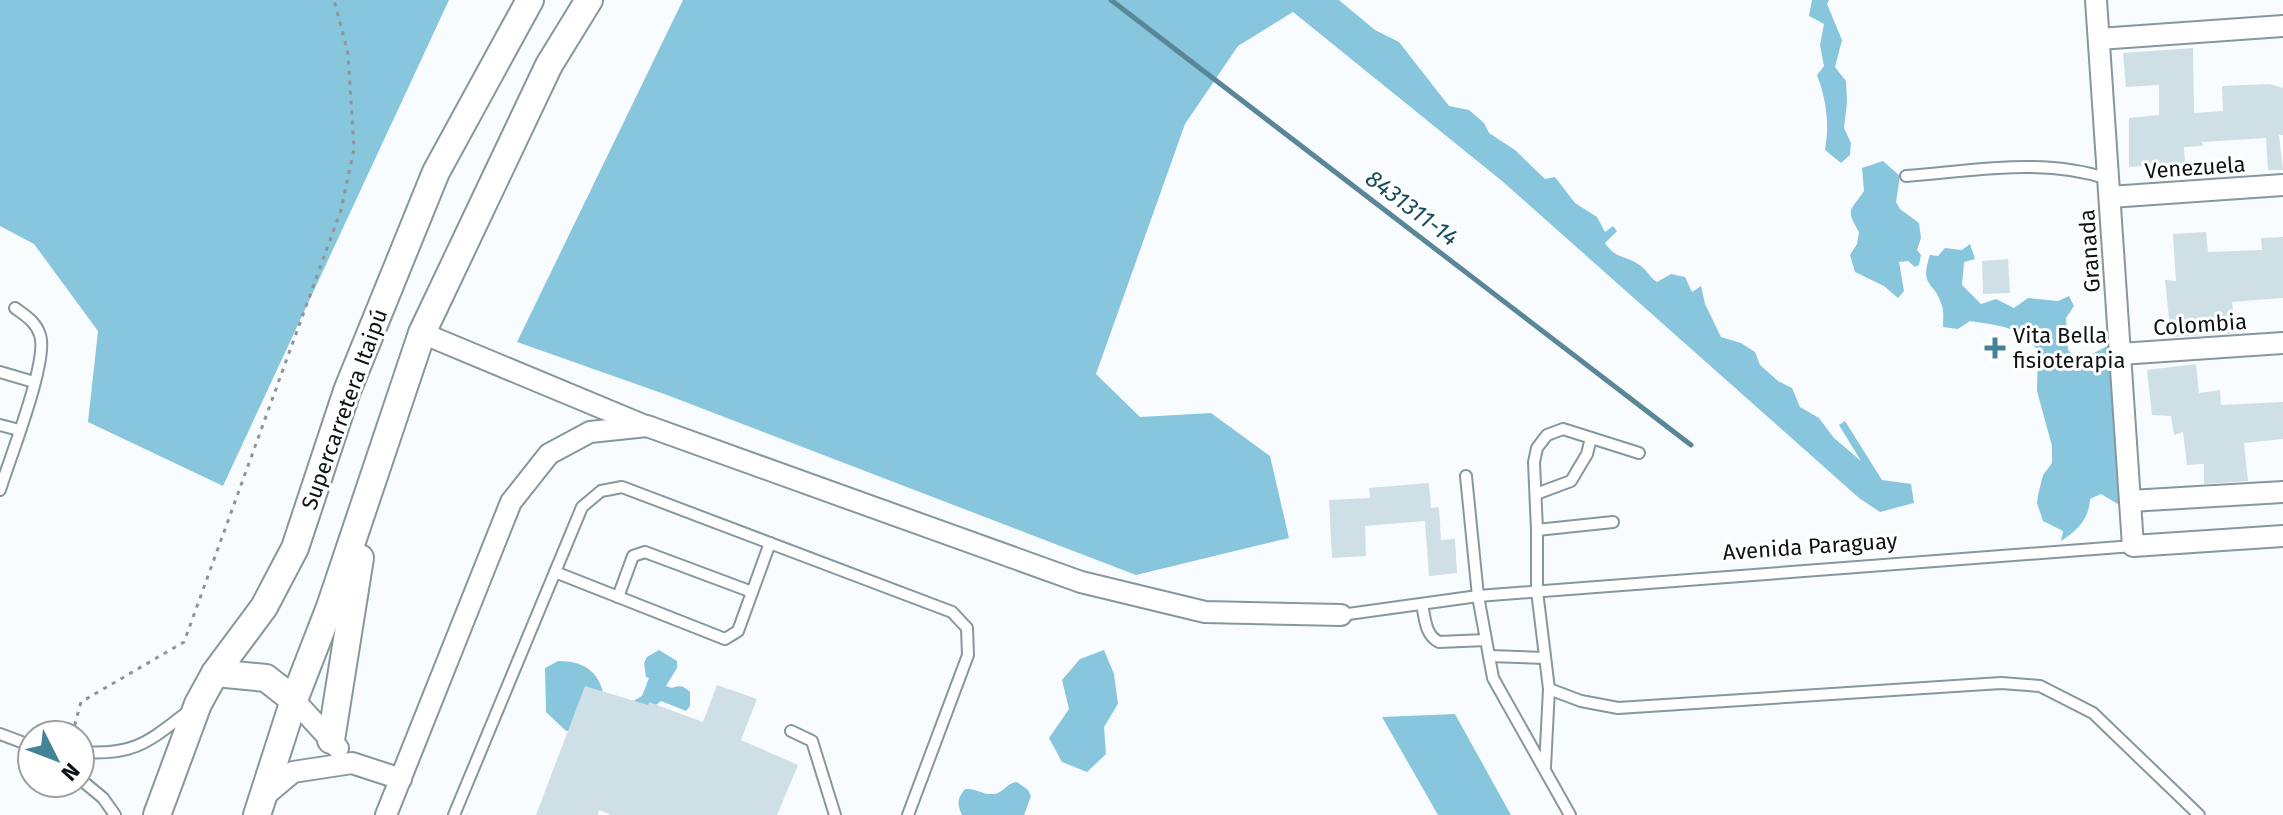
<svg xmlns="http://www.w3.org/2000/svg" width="2283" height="815" viewBox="0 0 2283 815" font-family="'Fira Sans',sans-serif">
<rect width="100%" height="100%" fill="#f9fcfe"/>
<g fill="#87c6dd">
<path d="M0,0H449L223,486L88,422L98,331L34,244L0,226Z"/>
<path d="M683,0H1339L1375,30L1399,42L1449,106L1469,110L1484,123L1489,133L1515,150L1545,179L1555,177L1575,203L1597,217L1605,232L1613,226L1617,231L1605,243C1616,259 1624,255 1638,264C1647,269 1649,277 1657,282L1671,274L1685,277L1692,292L1701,286L1705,304L1721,337L1741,343L1755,352L1760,365L1778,381L1792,388L1800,407L1819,418L1834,438L1861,461L1839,425L1845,421L1882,480L1911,484L1914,503L1880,512L1859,498L1502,181L1293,12L1238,46L1185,124L1096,374L1140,417L1211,413L1270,456L1289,538L1136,575L667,395L517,342Z"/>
<path d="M1812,0H1829L1827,4L1842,40L1835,67L1846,81L1847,102L1844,128L1851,143L1850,155L1841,163L1825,150C1830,125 1826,98 1817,75L1824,66L1820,45L1824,24L1809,16Z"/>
<path d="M1883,161L1900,176L1896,202L1900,209L1919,223L1921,238L1917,250L1921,255L1919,265L1915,267L1908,261L1899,262L1904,291L1898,298L1884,286L1855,272L1850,255L1857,244L1859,232C1845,208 1850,212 1864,191L1862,168Z"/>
<path d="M1970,244L1975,259L1964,262L1962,285L1981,304L1996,299L2014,308L2028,298L2058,301L2069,296L2074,306L2066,318L2068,350L2079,361L2111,344L2123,507L2101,494L2090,499C2089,519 2078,530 2061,541L2063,531L2043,521L2037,503L2038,495L2043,475L2052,463V446L2037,391L2038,350C2013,324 2004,327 1970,321L1958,329L1943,327C1943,320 1944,312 1942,306C1934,279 1919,289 1930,255L1938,256L1945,248L1962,250Z"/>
<path d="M659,650L677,661V668L666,686L672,688C680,685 684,686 690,692V706L686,711L661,701L651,709L630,703L642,696L649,678L646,677L644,663L647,657Z"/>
<path d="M1104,650L1114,674L1118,704L1104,727L1106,754L1087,772L1062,762L1049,738L1069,709L1062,680L1080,659Z"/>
<path d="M558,661C586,661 601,673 605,702L580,732L566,731L546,712L545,668Z"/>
<path d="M1455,714L1511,815H1438L1382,717Z"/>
<path d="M1017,782L1028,790L1031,796L1024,815H962C957,804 957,799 965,789C976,788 983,795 993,794C1003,794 1006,783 1017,782Z"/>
</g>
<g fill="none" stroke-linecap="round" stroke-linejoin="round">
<path stroke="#598797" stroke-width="5" d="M1111,0L1691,445"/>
</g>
<g fill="#cedfe6">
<path d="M2193,48L2194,113L2223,111L2222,86L2270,84L2283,88V135H2279L2283,170H2268L2266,138L2202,142L2203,146L2184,147L2185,163L2129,167V118L2159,115V85L2126,87L2123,53Z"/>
<path d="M2206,232L2208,252L2262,250L2261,238L2283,237V298L2232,302L2236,333L2171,337L2165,280L2176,281L2173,234Z"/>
<path d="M2008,259L2010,293L1983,294L1982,261Z"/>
<path d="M2196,364L2199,393L2220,390L2221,405L2283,402V439L2244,443L2248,481L2204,484V464L2187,465L2183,432L2174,435L2171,416L2152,415L2147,370Z"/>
<path d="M1429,483L1431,508L1439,507L1441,540L1455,539L1457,573L1429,576L1425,521L1365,526L1366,556L1332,558L1329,500L1370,498L1369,488Z"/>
<path d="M717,685L757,699L741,740L798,765L777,815H611L599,810L598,815H536L585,686L648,705L649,702L703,722Z"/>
</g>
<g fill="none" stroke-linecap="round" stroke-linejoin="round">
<defs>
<g id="service">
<path d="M1906,176C1973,171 2044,157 2108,179"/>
<path d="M0,372L34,382"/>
<path d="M0,425L19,430"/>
<path d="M1466,476L1478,596L1493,678L1570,815"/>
<path d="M0,490C9,460 49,360 40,335C36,322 26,316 15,308"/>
<path d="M1536,494L1571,481L1587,454L1591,438"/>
<path d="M1537,530L1534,462L1537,448L1547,435L1563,429L1639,453"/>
<path d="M555,572L725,639L738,631L770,543"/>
<path d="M618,597L633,556L645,552L752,592"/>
<path d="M1422,604C1425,618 1425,635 1439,642L1486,640"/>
<path d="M1341,615L1478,596L2133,546"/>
<path d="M1489,656L1544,658"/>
<path d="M1549,689L1581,701L1618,708L2001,683L2040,686L2093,713L2199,815"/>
<path d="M791,731L812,741L835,815"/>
<path d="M0,734L32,746"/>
<path d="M80,752C135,756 148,742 190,710"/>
<path d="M1545,767L1549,689L1537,591V530L1613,522"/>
<path d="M80,779L103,798L115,815"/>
<path d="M454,815L582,507L601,491L622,487L952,612L967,628L968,655L908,815"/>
</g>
<g id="minor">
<path d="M2096,0L2133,546L2283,536"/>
<path d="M2099,39L2283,26"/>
<path d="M2110,197L2283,185"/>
<path d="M422,333L643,425"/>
<path d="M2120,354L2283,343"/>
<path d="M2130,501L2283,492"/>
<path d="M294,700L338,748"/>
<path d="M262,798L293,772L352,763L401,779"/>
<path d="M386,815L511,502L549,454L590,432L647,426L1081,582L1205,612L1341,615"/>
</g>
<g id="tertiary">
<path d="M215,673L266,678L294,700"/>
<path d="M331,740L360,558"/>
<path d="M157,815L198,704L215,673L264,607L295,548L347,391L436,172L530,0"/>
<path d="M257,815L294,700L330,607L422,333L549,65L589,0"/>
</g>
</defs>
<use href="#service" stroke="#86979d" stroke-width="14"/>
<use href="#minor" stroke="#86979d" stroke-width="24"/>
<use href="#tertiary" stroke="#86979d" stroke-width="30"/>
<path stroke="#909497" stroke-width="3" stroke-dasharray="4 6" stroke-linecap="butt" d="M72,735L81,702L184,642L341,210L354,149L348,53L334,0"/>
<use href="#service" stroke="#fff" stroke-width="10"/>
<use href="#minor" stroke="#fff" stroke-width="20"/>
<use href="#tertiary" stroke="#fff" stroke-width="26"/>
</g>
<path fill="#448297" stroke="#fff" stroke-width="3" d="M1991 336h8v8h8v8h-8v8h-8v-8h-8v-8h8z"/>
<g text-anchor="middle" stroke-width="6" stroke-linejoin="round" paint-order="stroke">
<g font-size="22" fill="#0c1215" stroke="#fff">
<text transform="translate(2195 167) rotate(-4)" y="8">Venezuela</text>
<text transform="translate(2089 251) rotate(-94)" y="8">Granada</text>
<text transform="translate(2200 324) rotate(-4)" y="8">Colombia</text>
<text transform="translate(344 409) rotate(-70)" y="8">Supercarretera Itaipú</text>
<text transform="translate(1810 546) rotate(-4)" y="8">Avenida Paraguay</text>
</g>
<g font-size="22" fill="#0c1215" stroke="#fff" text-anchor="start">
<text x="2013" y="343">Vita Bella<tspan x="2013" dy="25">fisioterapia</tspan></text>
</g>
<g font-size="24" font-style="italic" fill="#194e5f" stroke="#fff">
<text transform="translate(1412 208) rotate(37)" y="8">8431311-14</text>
</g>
</g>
<g transform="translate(56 759) rotate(132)"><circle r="38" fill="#ffffff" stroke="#9ea0a1" stroke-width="2"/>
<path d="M0-6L14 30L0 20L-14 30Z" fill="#448297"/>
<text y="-12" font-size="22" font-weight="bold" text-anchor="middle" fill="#0c1215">N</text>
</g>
</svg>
